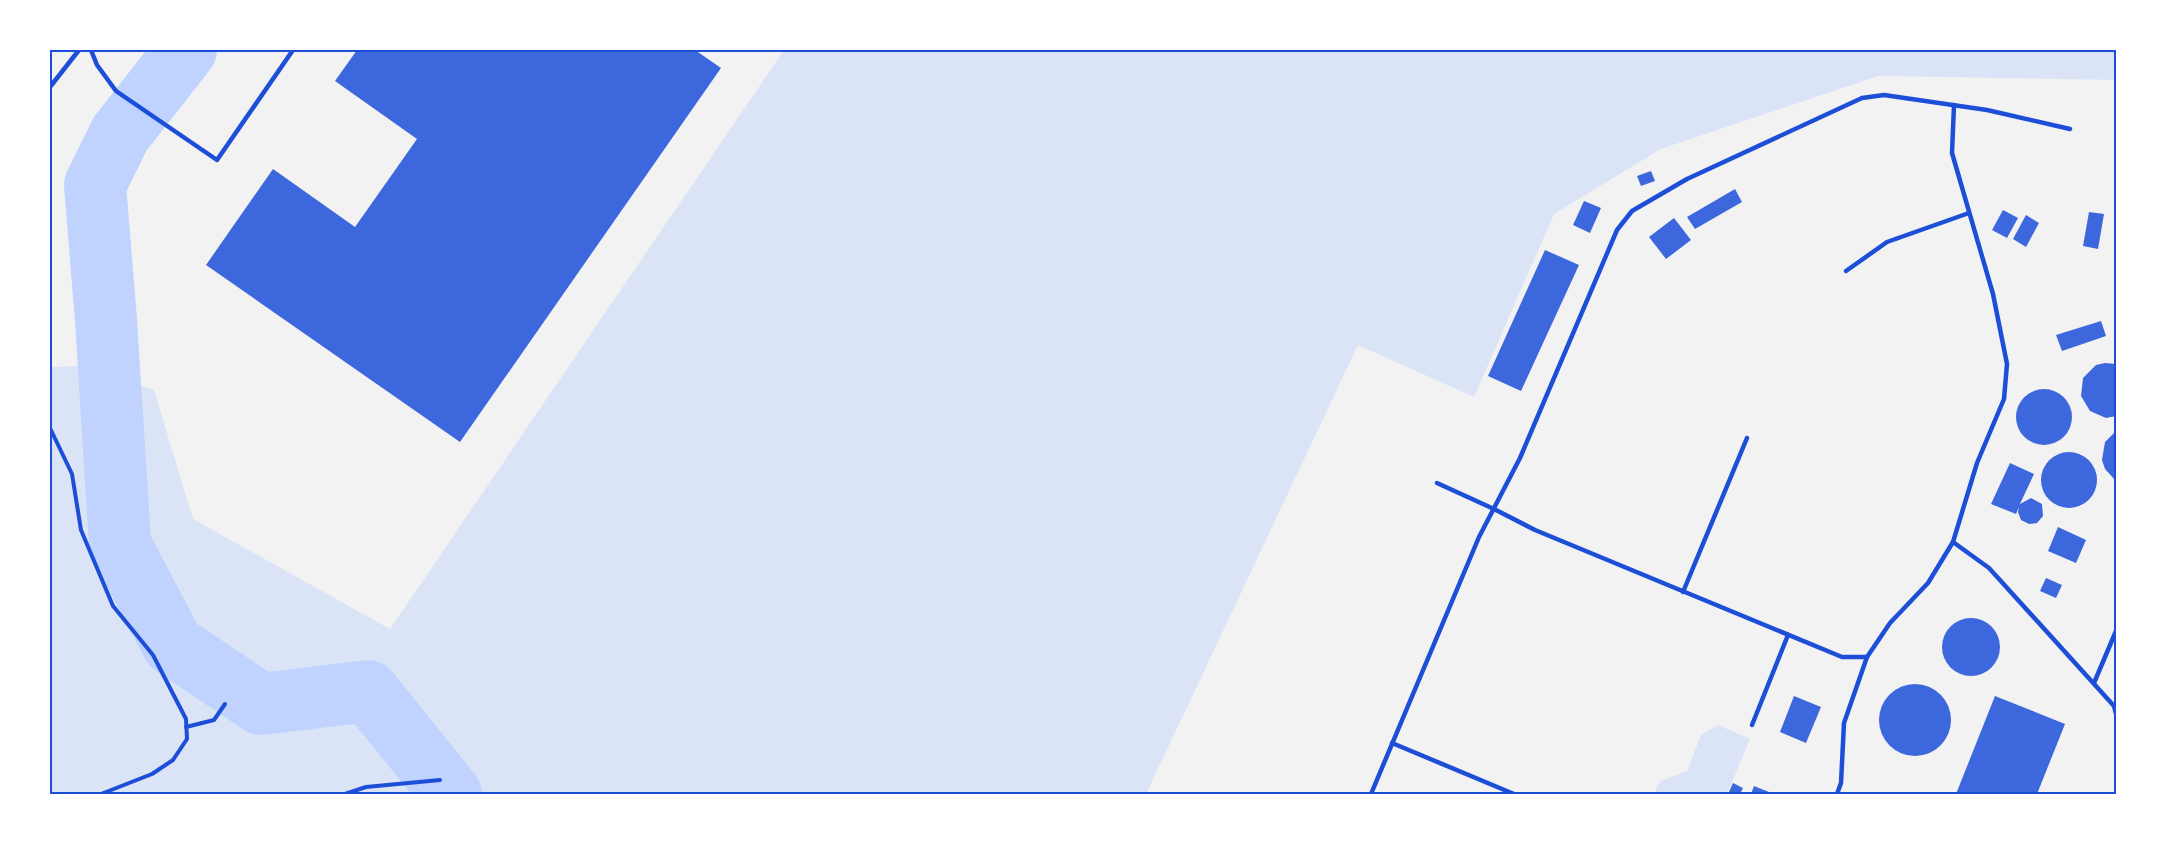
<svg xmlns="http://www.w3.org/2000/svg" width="2166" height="844" viewBox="0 0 2166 844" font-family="'Public Sans',sans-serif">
<rect width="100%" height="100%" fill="#f2f2f2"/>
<g fill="#dbe4f7">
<path d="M784,50H2116V80L1878,76L1661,149L1554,214L1474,397L1358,345L1146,794H470L459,767L368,673L297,690L246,681L180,617L132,529L138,465L125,381L154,390L193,519L390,629Z"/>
<path d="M94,356L105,542L166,653L241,719L367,709L430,794H50V367L78,366Z"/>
<path d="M1718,725L1750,739L1727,794H1654L1660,781L1687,771L1701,735Z"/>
</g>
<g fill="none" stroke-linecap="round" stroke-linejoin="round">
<path stroke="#bfd3fe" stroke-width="62" d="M186,50L120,134L95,185L106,320L120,544L173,645L261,704L368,691L451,794"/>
</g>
<g fill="#3d67dc">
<path d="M357,50H695L721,68L460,442L206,265L273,169L355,227L417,139L335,81Z"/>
<path d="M1651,171L1655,181L1641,186L1637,176Z"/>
<path d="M1735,189L1742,202L1695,229L1687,217Z"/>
<path d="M1584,201L1601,208L1590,233L1573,225Z"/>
<path d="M2003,210L2018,218L2007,238L1992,230Z"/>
<path d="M2089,212L2104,214L2098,249L2083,246Z"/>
<path d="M2026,215L2039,223L2026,247L2013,239Z"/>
<path d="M1674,218L1691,240L1666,259L1649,237Z"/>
<path d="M1545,250L1579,265L1521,391L1488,376Z"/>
<path d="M2101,321L2106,336L2062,351L2056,335Z"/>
<path d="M2105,363L2116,364V416L2106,418L2090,411L2081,396L2083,378L2096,365Z"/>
<circle cx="2044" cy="417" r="28"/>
<path d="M2116,431V481L2105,469L2102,460L2105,442Z"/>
<circle cx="2069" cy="480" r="28"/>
<path d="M2010,463L2034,474L2020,504L2031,498L2042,504L2043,516L2037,523L2029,524L2021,520L2018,512L2019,507L2016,514L1991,504Z"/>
<path d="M2058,527L2086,540L2076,563L2048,551Z"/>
<path d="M2046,578L2062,585L2056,598L2040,591Z"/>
<circle cx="1971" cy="647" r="29"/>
<circle cx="1915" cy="720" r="36"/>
<path d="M1794,696L1821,707L1806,743L1780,732Z"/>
<path d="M1995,696L2065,724L2037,794H1956Z"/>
<path d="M1733,783L1743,788L1740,794H1728Z"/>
<path d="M1754,786L1774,794H1751Z"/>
</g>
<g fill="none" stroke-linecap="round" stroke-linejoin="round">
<g stroke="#1d4ed8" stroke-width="4">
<path d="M50,428L72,474L81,530L113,606L153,655L186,719L187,739L173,760L152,774L101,794"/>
<path d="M186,727L214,720L225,704"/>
<path d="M345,794L366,787L440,780"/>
</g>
<g stroke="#1d4ed8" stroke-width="4.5">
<path d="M91,50L97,65L116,91L217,160L293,50"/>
<path d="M50,87L79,50"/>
<path d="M1846,271L1887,242L1969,213"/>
<path d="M1437,483L1494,509L1535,530L1842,657H1867"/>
<path d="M1953,542L1989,568L2114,706L2116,714"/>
<path d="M1683,592L1747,438"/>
<path d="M2094,683L2116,631"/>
<path d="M1752,725L1788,635"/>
<path d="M1392,743L1514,794"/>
<path d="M1371,794L1479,537L1520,458L1617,230L1632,211L1687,179L1862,98L1884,95L1987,110L2070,129"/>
<path d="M1837,794L1841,783L1844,723L1867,657L1890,623L1928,583L1953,542L1977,463L2004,399L2007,364L1993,294L1952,153L1954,105"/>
</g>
</g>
<rect width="2166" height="844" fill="none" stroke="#ffffff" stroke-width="102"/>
<rect x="51" y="51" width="2064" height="742" fill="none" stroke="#1d4ed8" stroke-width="2"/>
</svg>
